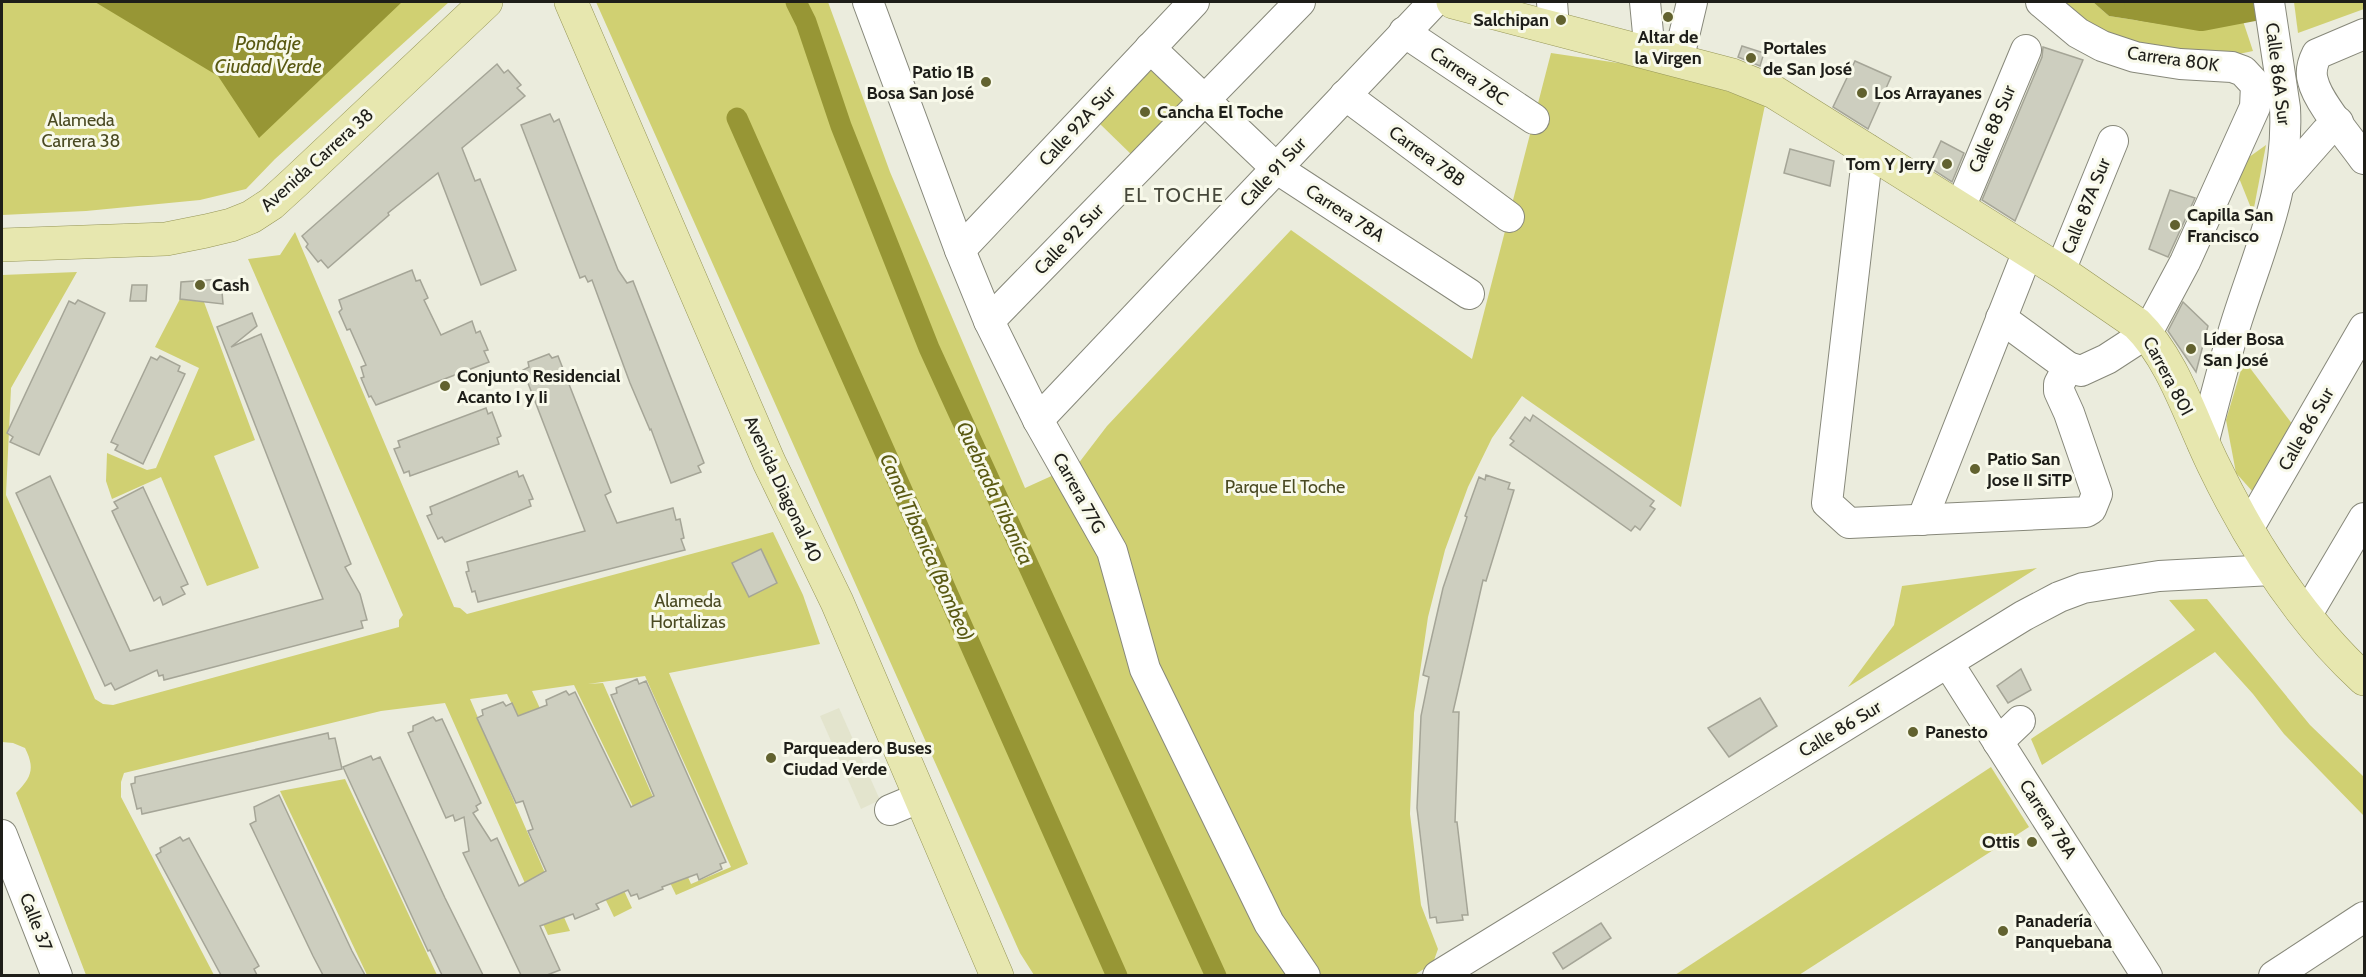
<svg xmlns="http://www.w3.org/2000/svg" width="2366" height="977" viewBox="0 0 2366 977" font-family="Cabin,sans-serif">
<rect width="100%" height="100%" fill="#ebecdd"/>
<path fill="#e3e4cd" d="M839,708L880,800L861,809L820,716Z"/>
<g fill="#d0d072" fill-rule="evenodd">
<path d="M2,2H449L275,159L246,189L200,200L86,211L2,215Z"/>
<path d="M596,2H828L890,172L1025,488L1078,464L1107,426L1291,230L1472,359L1551,53L1652,68L1724,90L1765,105L1681,507L1522,396L1492,438L1468,487L1445,550L1428,617L1414,713L1410,814L1421,905L1438,949L1433,963L1413,976L1034,975L1020,953Z"/>
<path d="M2044,2H2093L2109,16L2199,30L2243,21L2253,51L2215,59L2102,42Z"/>
<path d="M2294,2H2364V9L2298,33Z"/>
<path d="M1155,65L1193,102L1136,159L1098,122Z"/>
<path d="M2266,145L2253,213L2239,178L2245,160Z"/>
<path d="M295,232L454,607L460,608L467,614L773,532L803,595L820,644L669,673L748,864L676,895L574,685L532,691L632,908L614,917L507,694L470,699L570,931L548,935L445,703L381,711L124,773L121,782V797L214,975H86L16,793C32,777 35,768 25,748L13,743L2,742V275L77,272L11,388L6,495L95,699L103,704L113,705L399,627V620L403,615L248,259L280,255ZM645,676L731,867L691,884L603,683L588,684Z"/>
<path d="M180,299L204,302L255,440L214,456L259,568L207,586L161,477L112,499L106,481L107,453L147,470L156,468L199,368L155,347Z"/>
<path d="M2244,360L2296,429L2253,492L2236,473L2226,420Z"/>
<path d="M2037,568L1848,687L1894,625L1902,586Z"/>
<path d="M2207,599L2310,725L2364,777V816L2284,734L2253,694L2215,652L2042,765L2031,739L2195,630L2169,600Z"/>
<path d="M1991,767L2029,827L1799,975H1675Z"/>
<path d="M345,779L437,975H367L280,791Z"/>
</g>
<g fill="#979635">
<path d="M95,2H402L259,138L218,76Z"/>
<path d="M2093,2H2241L2243,21L2199,30L2109,16Z"/>
</g>
<g fill="none" stroke-linecap="round" stroke-linejoin="round">
<g stroke="#979635" stroke-width="21">
<path d="M796,2L806,22L841,126L929,348L1216,976"/>
<path d="M737,118L1117,976"/>
</g>
<path stroke="#979635" stroke-width="38" d="M2143,2L2201,12L2253,2"/>
</g>
<g fill="#cdcebf" stroke="#a5a597" stroke-width="1.5">
<path d="M1742,46L1764,53L1760,66L1738,57Z"/>
<path d="M2043,47L2083,60L2015,221L1982,200L2042,57Z"/>
<path d="M1855,61L1891,77L1868,129L1833,107Z"/>
<path d="M497,64L504,73L508,70L521,85L517,88L525,96L462,148L475,181L480,179L516,270L481,285L438,173L388,213L389,215L328,268L321,260L318,262L306,247L308,244L302,236Z"/>
<path d="M550,114L554,122L559,119L618,270L627,283L633,281L704,463L698,466L701,472L671,483L651,429L650,430L630,383L592,280L588,282L585,276L580,278L521,125Z"/>
<path d="M1941,141L1964,153L1952,182L1929,167Z"/>
<path d="M1790,149L1834,161L1830,186L1784,173Z"/>
<path d="M2170,190L2195,198L2168,257L2149,249Z"/>
<path d="M412,270L416,281L420,280L428,298L424,300L441,335L472,321L476,333L480,331L488,350L484,351L489,362L376,405L371,396L369,397L361,378L364,377L361,367L366,365L350,329L347,330L339,312L342,309L339,300Z"/>
<path d="M221,279L223,304L180,299L181,282Z"/>
<path d="M132,285H147L146,301H130Z"/>
<path d="M78,300L105,313L39,455L10,442L13,437L7,433L69,301L75,304Z"/>
<path d="M2183,302L2208,326L2196,372L2168,331Z"/>
<path d="M252,313L257,326L231,347L261,334L351,564L345,567L360,594L367,620L361,621L363,628L164,680L163,675L159,676L157,670L115,690L111,683L105,686L16,493L50,476L130,651L323,599L217,327Z"/>
<path d="M549,354L552,358L558,356L611,492L605,495L617,523L673,508L676,520L680,519L684,538L681,539L685,550L478,602L475,591L472,592L466,572L469,571L467,562L585,531L523,370L529,367L528,362Z"/>
<path d="M160,356L180,366L178,371L185,374L143,464L115,450L118,445L111,442L151,357L157,360Z"/>
<path d="M486,408L488,414L492,412L501,436L497,438L499,444L410,476L409,471L404,473L394,449L400,447L398,441Z"/>
<path d="M1533,415L1654,501L1650,506L1655,509L1640,530L1635,526L1631,531L1510,445L1514,441L1510,438L1525,417L1530,421Z"/>
<path d="M517,471L519,477L523,475L533,499L529,500L531,506L445,542L442,537L438,539L427,516L432,514L430,507Z"/>
<path d="M1486,475L1510,483L1508,489L1514,490L1486,581L1483,580L1453,712H1459L1455,822H1457L1468,915H1462L1463,920L1437,923L1436,917L1430,918L1417,808L1421,716L1429,677L1423,675L1443,588L1467,517L1465,516L1479,477L1485,480Z"/>
<path d="M143,487L188,584L181,587L185,594L163,605L160,597L154,601L112,511L118,508L114,502Z"/>
<path d="M761,549L777,583L749,597L732,563Z"/>
<path d="M2021,669L2031,690L2008,703L1997,686Z"/>
<path d="M637,679L639,684L646,681L726,862L720,864L722,869L699,880L697,874L662,887L663,889L639,899L637,894L631,896L628,890L596,904L599,909L575,919L573,914L540,926L560,970L547,975H521L463,853L469,851L464,817L455,821L453,815L446,818L408,733L413,731V726L433,717L436,721L442,719L481,803L476,806L478,810L473,813L491,841L497,838L519,886L546,871L528,831L533,829L523,801L516,803L477,718L483,715L482,710L503,702L506,706L512,703L518,716L547,705L546,700L566,691L569,695L575,692L631,807L654,796L611,695L617,693L616,688Z"/>
<path d="M1760,698L1777,726L1729,757L1708,728Z"/>
<path d="M328,733L329,739L335,738L342,769L142,814L141,808L137,809L131,784L135,783V777Z"/>
<path d="M371,756L373,760L380,757L445,898L483,975H442L430,950L428,951L343,767Z"/>
<path d="M279,795L352,951L365,975H323L313,956L250,824L256,821L254,807Z"/>
<path d="M180,837L183,841L189,838L259,966L254,969L257,975H221L156,855L161,852L160,848Z"/>
<path d="M1601,923L1611,938L1563,969L1553,953Z"/>
</g>
<g fill="none" stroke-linecap="round" stroke-linejoin="round">
<defs>
<g id="minor">
<path d="M868,2L960,250L989,321L1038,420L1112,551L1145,669L1269,923L1305,976"/>
<path d="M1552,2L1554,28"/>
<path d="M1645,2L1650,54"/>
<path d="M1404,32L1534,119"/>
<path d="M2364,34L2317,54C2313,62 2310,72 2313,81C2318,103 2351,140 2364,159"/>
<path d="M1150,48L1276,168L1469,294"/>
<path d="M1678,61L1692,2"/>
<path d="M1345,95L1509,217"/>
<path d="M1868,150L1827,503L1849,523L2086,512L2091,509L2097,494L2069,413L2059,391V384L2068,367"/>
<path d="M2281,183L2326,132L2338,122"/>
<path d="M1960,208L2026,50"/>
<path d="M960,250L1194,2"/>
<path d="M2060,271L2113,141"/>
<path d="M2001,318L2068,367L2081,371L2107,359L2147,333L2185,262L2255,107L2256,85L2243,71L2232,67L2180,64L2135,57L2102,46L2078,33L2041,2"/>
<path d="M989,321L1300,2"/>
<path d="M1038,420L1434,2"/>
<path d="M2203,444C2214,403 2224,361 2237,320C2260,248 2289,186 2285,108L2269,2"/>
<path d="M1922,520L2028,251"/>
<path d="M2248,529L2364,328"/>
<path d="M2306,616L2364,518"/>
<path d="M1948,663L2147,976"/>
<path d="M1998,742L2020,721"/>
<path d="M890,810L921,797"/>
<path d="M2,835L57,976"/>
<path d="M1438,976L2023,616L2059,597L2083,588L2159,576L2272,570"/>
<path d="M2274,976L2364,917"/>
</g>
<g id="major">
<path d="M571,2L769,462L837,602L997,976"/>
<path d="M1453,2L1732,75L1774,92L2060,271L2137,324C2173,359 2191,419 2213,464C2251,543 2299,619 2364,679"/>
<path d="M2,245L166,239L206,231L231,225L251,217L271,204L294,183L486,2"/>
</g>
</defs>
<use href="#minor" stroke="#87887a" stroke-width="32"/>
<use href="#major" stroke="#969657" stroke-width="34"/>
<use href="#minor" stroke="#fff" stroke-width="30"/>
<use href="#major" stroke="#e7e7af" stroke-width="33"/>
</g>
<g fill="#62622f" stroke="#f8f9ea" stroke-width="2">
<circle cx="1668" cy="17" r="6"/>
<circle cx="1561" cy="20" r="6"/>
<circle cx="1751" cy="58" r="6"/>
<circle cx="986" cy="82" r="6"/>
<circle cx="1862" cy="93" r="6"/>
<circle cx="1145" cy="112" r="6"/>
<circle cx="1947" cy="164" r="6"/>
<circle cx="2175" cy="225" r="6"/>
<circle cx="200" cy="285" r="6"/>
<circle cx="2191" cy="349" r="6"/>
<circle cx="445" cy="386" r="6"/>
<circle cx="1975" cy="469" r="6"/>
<circle cx="1913" cy="732" r="6"/>
<circle cx="771" cy="758" r="6"/>
<circle cx="2032" cy="842" r="6"/>
<circle cx="2003" cy="931" r="6"/>
</g>
<g text-anchor="middle" stroke-width="6" stroke-linejoin="round" paint-order="stroke">
<g font-size="18" font-weight="bold" fill="#1e1e19" stroke="#f8f9ea" text-anchor="start">
<text x="1549" y="26" text-anchor="end">Salchipan</text>
<text x="1668" y="43" text-anchor="middle">Altar de<tspan x="1668" dy="21">la Virgen</tspan></text>
<text x="1763" y="54">Portales<tspan x="1763" dy="21">de San José</tspan></text>
<text x="974" y="78" text-anchor="end">Patio 1B<tspan x="974" dy="21">Bosa San José</tspan></text>
<text x="1874" y="99">Los Arrayanes</text>
<text x="1157" y="118">Cancha El Toche</text>
<text x="1935" y="170" text-anchor="end">Tom Y Jerry</text>
<text x="2187" y="221">Capilla San<tspan x="2187" dy="21">Francisco</tspan></text>
<text x="212" y="291">Cash</text>
<text x="2203" y="345">Líder Bosa<tspan x="2203" dy="21">San José</tspan></text>
<text x="457" y="382">Conjunto Residencial<tspan x="457" dy="21">Acanto I y Ii</tspan></text>
<text x="1987" y="465">Patio San<tspan x="1987" dy="21">Jose II SiTP</tspan></text>
<text x="1925" y="738">Panesto</text>
<text x="783" y="754">Parqueadero Buses<tspan x="783" dy="21">Ciudad Verde</tspan></text>
<text x="2020" y="848" text-anchor="end">Ottis</text>
<text x="2015" y="927">Panadería<tspan x="2015" dy="21">Panquebana</tspan></text>
</g>
<g font-size="18" fill="#1e1e19" stroke="#f8f9ea">
<text transform="translate(2173 59) rotate(8)" y="6">Carrera 80K</text>
<text transform="translate(2278 74) rotate(83)" y="6">Calle 86A Sur</text>
<text transform="translate(1469 76) rotate(34)" y="6">Carrera 78C</text>
<text transform="translate(1077 126) rotate(-47)" y="6">Calle 92A Sur</text>
<text transform="translate(1992 129) rotate(-67)" y="6">Calle 88 Sur</text>
<text transform="translate(1427 156) rotate(36)" y="6">Carrera 78B</text>
<text transform="translate(317 160) rotate(-42)" y="6">Avenida Carrera 38</text>
<text transform="translate(1273 172) rotate(-47)" y="6">Calle 91 Sur</text>
<text transform="translate(2086 206) rotate(-68)" y="6">Calle 87A Sur</text>
<text transform="translate(1345 213) rotate(33)" y="6">Carrera 78A</text>
<text transform="translate(1069 239) rotate(-46)" y="6">Calle 92 Sur</text>
<text transform="translate(2168 376) rotate(62)" y="6">Carrera 80I</text>
<text transform="translate(2306 429) rotate(-60)" y="6">Calle 86 Sur</text>
<text transform="translate(783 489) rotate(65)" y="6">Avenida Diagonal 40</text>
<text transform="translate(1079 493) rotate(61)" y="6">Carrera 77G</text>
<text transform="translate(1840 729) rotate(-31)" y="6">Calle 86 Sur</text>
<text transform="translate(2048 819) rotate(57)" y="6">Carrera 78A</text>
<text transform="translate(36 922) rotate(69)" y="6">Calle 37</text>
</g>
<g font-size="18" fill="#4a4a22" stroke="#f8f9ea">
<text x="81" y="126">Alameda<tspan x="81" dy="21">Carrera 38</tspan></text>
<text x="1285" y="493">Parque El Toche</text>
<text x="688" y="607">Alameda<tspan x="688" dy="21">Hortalizas</tspan></text>
</g>
<g font-size="20" font-style="italic" fill="#595912" stroke="#f8f9ea">
<text x="268" y="50">Pondaje<tspan x="268" dy="23">Ciudad Verde</tspan></text>
<text transform="translate(995 493) rotate(65)" y="7">Quebrada Tibaníca</text>
<text transform="translate(927 547) rotate(66)" y="7">Canal Tibanica (Bombeo)</text>
</g>
<g font-size="20" letter-spacing="1.5" fill="#47483b" stroke="#f8f9ea">
<text x="1174" y="202">EL TOCHE</text>
</g>
</g>
<rect width="2366" height="977" fill="none" stroke="#1e1e19" stroke-width="6"/>
</svg>
